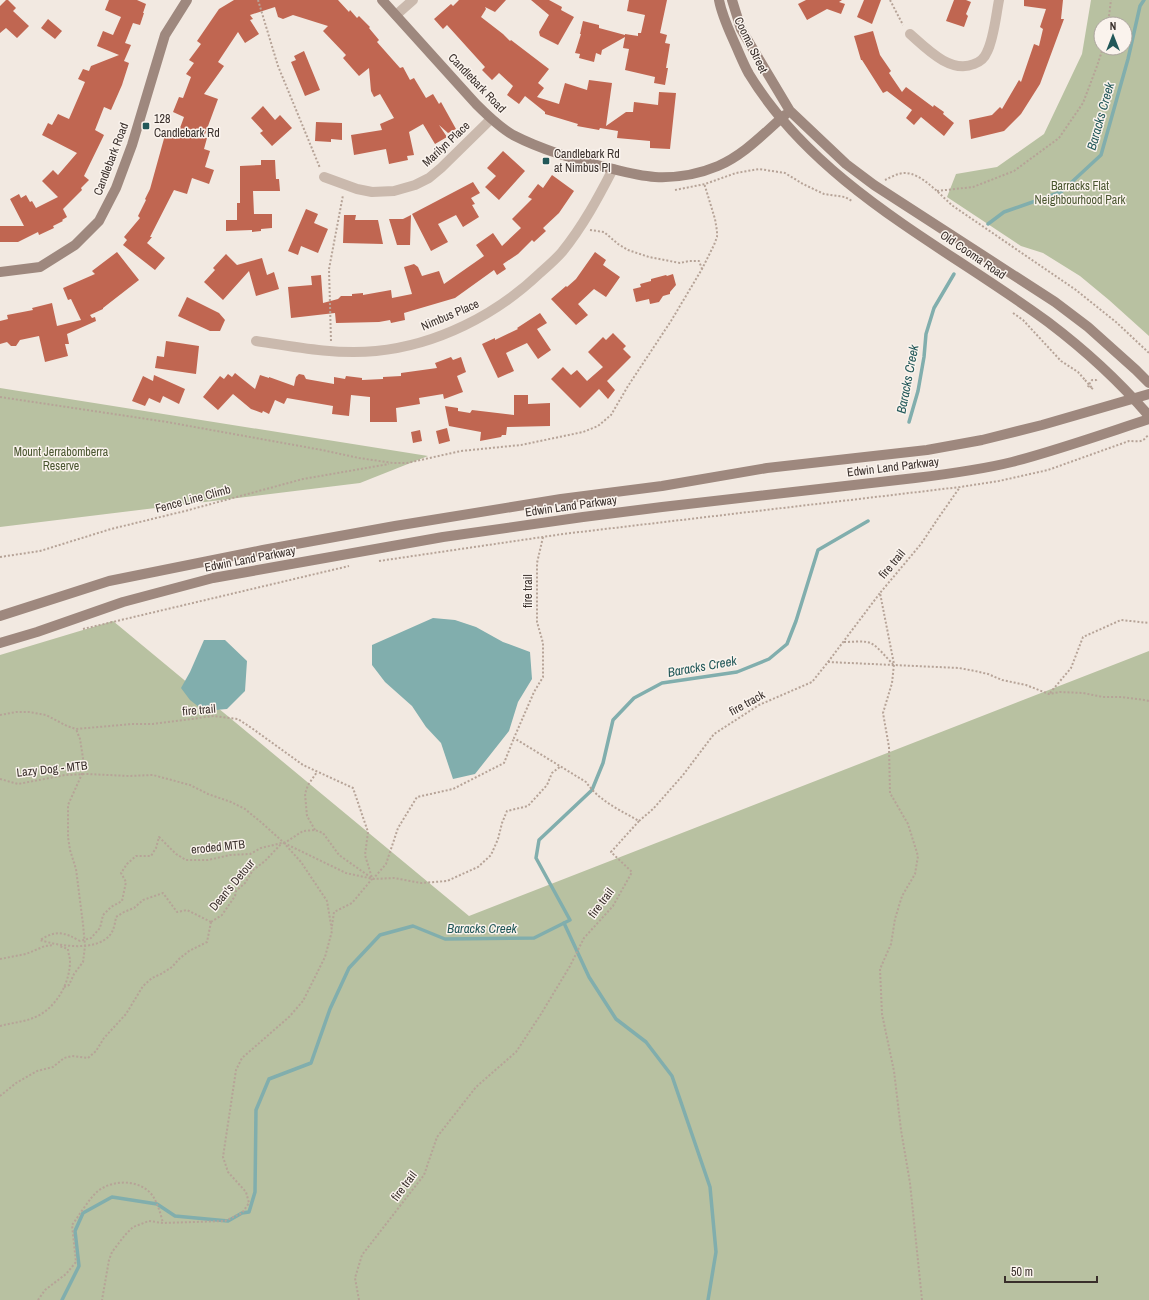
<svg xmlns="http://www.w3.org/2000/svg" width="1149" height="1300" viewBox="0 0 1149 1300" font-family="'Archivo Narrow',sans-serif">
<rect width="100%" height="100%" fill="#f2e9e1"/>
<g fill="#b8c1a1" fill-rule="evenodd">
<path d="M1091,0H1149V336L1109,300L1080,276L1043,253L1021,246L947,197L956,174L997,167L1044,134L1082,54ZM1101,24H1125V48H1101Z"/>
<path d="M0,388L428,456L360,483L0,527Z"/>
<path d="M113,621L469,916L1149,651V1300H0V655Z"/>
</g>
<g fill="#81aead">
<path d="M433,618L455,620L476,627L503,642L530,652L532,679L518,702L509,731L475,774L453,779L441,743L426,727L412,706L385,682L372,665V645Z"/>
<path d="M204,640H225L247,661L245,691L227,709L204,711L190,700L181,688L190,672Z"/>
</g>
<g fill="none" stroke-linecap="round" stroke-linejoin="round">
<g stroke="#81aead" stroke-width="3.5">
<path d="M988,224L1004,212L1061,192L1101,155L1128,59L1140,6L1144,0"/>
<path d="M909,422L918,391L924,357L926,334L934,308L954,274"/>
<path d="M564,923L589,977L616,1019L646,1042L672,1076L710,1187L716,1252L708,1300"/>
<path d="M62,1300L79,1266L75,1231L83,1213L112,1197L157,1204L175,1216L228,1221L242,1213L249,1212L255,1192L256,1110L269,1079L311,1063L330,1009L349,968L380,935L413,926L445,939L534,938L570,920L536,858L539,840L592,790L603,763L613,720L634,698L662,683L737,672L769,659L787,644L796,621L818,550L868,521"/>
</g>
</g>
<g fill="#c06651">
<path d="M6,0H8L16,8L13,11L29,26L17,38L6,28L0,33V6Z"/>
<path d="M109,0H137L146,4L143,13H144L140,25L133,23L125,43L131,45L124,61L129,63L122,85L111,110L104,107L95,130L104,135L84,176L89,180L81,188L82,190L63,209L67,217L62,220L63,221L53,226L54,228L39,235L38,232L18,242H0V226H24L10,199L19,194L21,198L26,195L30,202L32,201L36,208L58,197L42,181L53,170L58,175L77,153L42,135L48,123L52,125L58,114L69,119L85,82L78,79L83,69L89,71L91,66L119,55L97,46L103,31L113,35L121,17L105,10Z"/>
<path d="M234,0H338L349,12L350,10L357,18L359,16L370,27L369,28L379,40L377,42L400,68L403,67L410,80L414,78L426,98L433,94L439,104L441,102L456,129L448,133L439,125L447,137L435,144L423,124L409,132L414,155L407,156L408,160L389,164L386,149L354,155L351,135L382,130L380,124L394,118L380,94L374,97L371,91L369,68L359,76L343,58L346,55L323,31L328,26L293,15L283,19L278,17L275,7L250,15L253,19L250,20L259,34L245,43L238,32L218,62L224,66L204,94L218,99L204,137L207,138L204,149L210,151L205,167L214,170L209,184L192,178L187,194L174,190L150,237H152L147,243L165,258L155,270L123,245L127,240L124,237L140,218L138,216L146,200L145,199L150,189L165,135L176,139L184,117L173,112L179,97L183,98L191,77L186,74L194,63L189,60L201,44L197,41L219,9Z"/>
<path d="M459,0H506L495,12L485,7L486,9L481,17L503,34L510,41L511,40L549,69L538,83L544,88L537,97L559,104L565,83L587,90L589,80L612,83L606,126L626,112H633L634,102L658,105L659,92L676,93L670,149L650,148V141L617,138L618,131L600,128L599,130L577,126L578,124L545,114V112L525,96L519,104L507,95L513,86L499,73L492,80L482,70L485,67L447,25L443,29L434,19L451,4L453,6Z"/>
<path d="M531,0H549L562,7L561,10L574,17L558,45L540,36L539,32L549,15Z"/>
<path d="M629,0H667L660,33L667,35L665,43L670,44L666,68H668L665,85L654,83L655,77L625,70L629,49L623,48L625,37L602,50L601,55L596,53L594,62L579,58L580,54L575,53L581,34H580L583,21L599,25V28L625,35V34L638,36V33H641L645,15L627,11Z"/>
<path d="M806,0H842L839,2L845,4L841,14L827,9L807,20L798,4Z"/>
<path d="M864,0H881L872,24L857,17Z"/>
<path d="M954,0H966L971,2L966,14L968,16L964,27L946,21Z"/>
<path d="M1024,0H1063L1061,19H1064L1040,84L1021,114L1004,131L971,139L969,120L992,115L1000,107L1002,109L1019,80L1021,82L1034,44L1039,46L1043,29L1040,27L1046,9L1024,6Z"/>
<path d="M48,19L62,31L55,39L41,28Z"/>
<path d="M873,31L880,55L891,71L889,73L902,92L906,87L933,107L934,105L944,112L943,114L954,123L944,136L921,117L914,125L906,118L912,110L887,91L883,93L862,60H861L854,36Z"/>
<path d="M304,51L320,90L305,96L291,62L296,60L294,56Z"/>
<path d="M263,106L275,120L280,115L292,128L272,146L260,133L263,131L251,118Z"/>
<path d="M316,122L342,123V140L331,139V142L315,141Z"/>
<path d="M503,151L525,171L499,200L485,187L496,176L487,168Z"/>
<path d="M261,160H275L276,179H279L280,191H253L254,214H272V228L261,229V231L252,232V230L226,231V220H237V203H240V166L261,165Z"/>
<path d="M552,175L574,191L559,213L543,228L546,231L534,242L532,240L518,254L503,264L506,269L497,275L494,270L455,298L404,313L405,320L391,323L390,320L379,322L336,323L335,313L291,318L288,287L312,285L311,276L321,275L323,303L338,299L341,296H352V294L363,293V295L391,290L392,298L412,294L404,267L414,264L418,267L422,276L439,271L444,284L484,256L476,245L493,233L502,246L521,228L512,219L532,199L528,197L538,184L543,188Z"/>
<path d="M473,182L480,193L471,198L475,204L472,205L479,217L463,227L456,215L438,224L448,242L431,251L412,214Z"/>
<path d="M306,209L318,214L314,223L328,229L318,253L301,246L298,255L288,251Z"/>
<path d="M344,215H356L355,220H378L383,244L343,243Z"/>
<path d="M411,215L410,245H397L389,219H403Z"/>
<path d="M117,252L139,280L103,308V309L90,315L92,318L95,317L96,321L67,334L69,344H65L68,356L45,362L39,336L20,340L16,346H11L7,342L0,344V321L8,319L7,315L33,310L32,308L52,303L57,326L81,320L71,299L68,300L63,288L95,274L92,271Z"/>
<path d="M595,252L606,260L603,265L620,277L606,297L594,289L578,304L588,315L576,325L551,299L566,286L567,287L576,279Z"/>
<path d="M226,254L237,265L262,258L267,275L274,272L279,289L256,296L249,271L223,300L204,282L215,270L213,268Z"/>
<path d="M673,274L676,285L670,292V294L663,296L659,302L650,304L649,299L636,302L633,289L641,287L640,284L651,281V279L666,275L667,276Z"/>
<path d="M187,297L219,313L225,320L220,331H210L178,316Z"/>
<path d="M540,313L547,323L537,329L551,350L538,359L527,343L506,353L514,371L498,378L482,344L495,338V340L518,329L517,328Z"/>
<path d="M613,333L626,346L623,349L631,357L607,381L615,390L608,399L599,389L580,408L551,379L563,367L571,375L577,370L587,381L603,367L588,352L603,337L606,340Z"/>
<path d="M166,341L199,346L196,374L155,368L157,356L164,357Z"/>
<path d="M451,357L453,360L461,357L466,372L457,376L463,392L444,399L443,394L419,398L420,404L396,408L397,422H370V397L351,395L349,416L332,414L333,406L287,398L284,404L275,400L269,414L263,411L262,413L251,409L233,394L218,410L203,397L220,376L224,379L228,374L232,377L235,373L255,389L260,375L269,378V377L294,386L296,377L299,374L304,375L306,379L334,384V377L345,379L346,376L362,378V380L383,379V377L401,376V373L437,368L435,363Z"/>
<path d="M154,375L185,389L179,404L163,396L160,403L149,398L145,406L132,401L143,376L153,381Z"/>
<path d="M514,395H528V404L550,403V426L507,427L506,435H502L501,437L480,441L481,432L449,426L445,406L458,408V411L470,413L472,410L514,415Z"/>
<path d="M447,428L450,441L439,444L436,431Z"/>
<path d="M420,430L422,441L413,443L411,432Z"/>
</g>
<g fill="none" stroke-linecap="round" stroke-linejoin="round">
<g stroke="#b6a397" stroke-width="2" stroke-dasharray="2 2" stroke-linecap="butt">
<path d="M258,0L278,66L320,168"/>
<path d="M890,0L903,25"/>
<path d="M1108,24L1111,0"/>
<path d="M885,180C891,177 898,173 905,173C922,173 941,196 953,206L1076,290L1116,322L1149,353"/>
<path d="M675,190L705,184L736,173L759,169L785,173L803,184L824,194L845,197L852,201"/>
<path d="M937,191L973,187L1014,171L1059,138L1083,103L1097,66L1103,48"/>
<path d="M590,230L604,232L618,244L628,250L649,257L680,263L689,261H699L702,269"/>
<path d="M1013,313L1023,320L1061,361L1078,372L1085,380"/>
<path d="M331,341L329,269L343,195"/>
<path d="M1093,389L1088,386L1092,380H1096L1097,382"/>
<path d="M0,397L167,422L322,450L359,458L393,463H407L461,451L521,445L583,432L598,426L611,415L628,386L671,321L702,269L714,245L717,237V231L715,219L704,183"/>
<path d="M0,557L40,551L111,529L185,511L303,479L389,464"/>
<path d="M379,561L563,534L960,487L999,481L1048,470L1129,441C1135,441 1143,443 1146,437L1149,435"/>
<path d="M83,629L349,566"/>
<path d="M844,642C852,642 860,641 867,642C876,643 886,658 893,664"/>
<path d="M828,662L880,593"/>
<path d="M1050,693L1071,668L1083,637L1121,620L1149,623"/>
<path d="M0,715L16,712H29L46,715L67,726L76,729L132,724H153L214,716L238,719L253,729L303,765L353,788L368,832L365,855L372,878"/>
<path d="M0,779L18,784L65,775L87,774L129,776L153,775L190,785L208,794L231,802L245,809L262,823L283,842L301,862L327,901L332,931L325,957L303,1001L289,1017L242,1058L236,1070L223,1157L228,1172L246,1192L249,1203L242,1213L225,1221L163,1223L149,1221L133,1227L125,1235L112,1252L109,1260L102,1300"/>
<path d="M639,821L653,809L683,775L714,734L759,705L812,682L828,662L959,668L975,671L988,674L1002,680L1026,685L1049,694L1060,692L1083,693L1103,697H1122L1144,700L1149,701"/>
<path d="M315,830L307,816L305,794L308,785L317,772"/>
<path d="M284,843L346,873L373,879L386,864L398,828L417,797L453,789L504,763L514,738"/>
<path d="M211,922L187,910L177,912L163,893L143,900L134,908L124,912L116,917C115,923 114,930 110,935C96,952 58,946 40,940C56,930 64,932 80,941L91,938L100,928L103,915L111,907L122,901L126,882L121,873L127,864L136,856H151L156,848L159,837L176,854L186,860H208L230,855L250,854L261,848L286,842L303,831L315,830L323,833L339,855L373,879L394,878L421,883L447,881L478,867L491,855L498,839L502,823L507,811L528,806L547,785L552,773L561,766"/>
<path d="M211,922L222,915L235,896L236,891L245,883L253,870L265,861L282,843"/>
<path d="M332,926L334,912L352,903L372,879"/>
<path d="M0,959L26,954L45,946L53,945"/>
<path d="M64,987L69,985L74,974L83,962L85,946L83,924L76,869L70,850L68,837V805L82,774L83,765V758L80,739L76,729"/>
<path d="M0,1026C11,1023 23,1022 33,1018C55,1010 70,984 70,961C70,957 68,953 68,949L59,946"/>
<path d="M0,1096L16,1083L37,1071L53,1067L64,1058L72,1056L88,1058L96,1051L104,1038L126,1014L143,986L152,978L161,974L172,967L179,959L189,951L207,942L211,922"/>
<path d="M38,1300L45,1290L66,1274L76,1262L72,1225C78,1217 91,1196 98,1191C111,1181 133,1179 147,1190C156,1196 160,1212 163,1223"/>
<path d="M359,1300L355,1278L362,1255L424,1175L437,1137L476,1087L516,1052L541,1014L570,966L584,938L613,906L632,872L611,852L639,821C620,810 599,801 586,782L514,738L534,692L543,677V643L537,622V563L543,537"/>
<path d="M922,1300L910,1183L901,1130L894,1071L882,1014L880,969L891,944L895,919L902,896L915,874L918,856L908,824L890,793L889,747L883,713L892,683L894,664L880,593L921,544L939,517L960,487"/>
</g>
<g stroke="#cab9ad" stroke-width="10">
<path d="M396,15L413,0"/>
<path d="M910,34C926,48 950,74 974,64C980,62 985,57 987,52C994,38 996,15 999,0"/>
<path d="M324,177L357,189L372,192L394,191L415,185L429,178L441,168L491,119"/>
<path d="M256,341C295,347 336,355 376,351C437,345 496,315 540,273C548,266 556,259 562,252C583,226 598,198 613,169"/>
</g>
<g stroke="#9e887e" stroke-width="10">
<path d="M382,0L476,104C487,115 499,127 513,135C542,150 574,159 605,167C621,171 638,176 655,177C676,178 699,174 718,166C744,155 764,133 785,115"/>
<path d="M719,0C722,16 729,30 736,46C740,55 744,65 749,74C818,187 945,246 1048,322C1085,350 1119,381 1149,416"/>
<path d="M732,0L741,29L790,111L846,164L874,185L1055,302L1088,327L1136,370L1149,383"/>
<path d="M0,272L40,267L75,245L99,221L116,188L132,145L165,35L187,0"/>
<path d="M0,616L109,581L263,550L395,526L561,499L662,486L767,468L927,450L982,440L1042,425L1149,394"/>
<path d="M0,643L37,632L123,602L213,578L443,537L583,517L662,507L915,478C948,474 980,470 1012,462C1058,450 1103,434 1149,419"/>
</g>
<path stroke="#b6a397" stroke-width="2" stroke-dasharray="2 2" stroke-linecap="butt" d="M1085,380L1092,388"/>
</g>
<g fill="#225859" stroke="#faf3ed" stroke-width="1.5">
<rect x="142" y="122" width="8" height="8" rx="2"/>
<rect x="542" y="157" width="8" height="8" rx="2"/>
</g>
<g text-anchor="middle" stroke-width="3" stroke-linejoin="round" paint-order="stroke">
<g font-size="12" fill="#392f2b" stroke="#faf3ed">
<text transform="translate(751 45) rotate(64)" y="4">Cooma Street</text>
<text transform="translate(477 83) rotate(46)" y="4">Candlebark Road</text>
<text transform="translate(446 144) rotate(-43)" y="4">Marilyn Place</text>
<text transform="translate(111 159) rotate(-69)" y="4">Candlebark Road</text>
<text transform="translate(973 255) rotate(34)" y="4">Old Cooma Road</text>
<text transform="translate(450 315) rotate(-23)" y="4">Nimbus Place</text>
<text transform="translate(893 467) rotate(-7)" y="4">Edwin Land Parkway</text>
<text transform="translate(193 499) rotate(-15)" y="4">Fence Line Climb</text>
<text transform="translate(571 506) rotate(-8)" y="4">Edwin Land Parkway</text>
<text transform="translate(250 559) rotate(-11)" y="4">Edwin Land Parkway</text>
<text transform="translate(892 564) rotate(-50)" y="4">fire trail</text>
<text transform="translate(528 591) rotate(-90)" y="4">fire trail</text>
<text transform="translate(747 703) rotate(-29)" y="4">fire track</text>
<text transform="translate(199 710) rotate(-5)" y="4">fire trail</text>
<text transform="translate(52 769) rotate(-6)" y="4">Lazy Dog - MTB</text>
<text transform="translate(218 847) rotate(-6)" y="4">eroded MTB</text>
<text transform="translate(232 885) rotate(-50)" y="4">Dean's Detour</text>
<text transform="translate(601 903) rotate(-53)" y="4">fire trail</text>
<text transform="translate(404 1186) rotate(-53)" y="4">fire trail</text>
</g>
<g font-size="12" fill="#392f2b" stroke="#faf3ed" text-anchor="start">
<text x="154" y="123">128<tspan x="154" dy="14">Candlebark Rd</tspan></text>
<text x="554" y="158">Candlebark Rd<tspan x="554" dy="14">at Nimbus Pl</tspan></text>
</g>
<g font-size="12" fill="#4a5630" stroke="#faf3ed">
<text x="1080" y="190">Barracks Flat<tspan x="1080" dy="14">Neighbourhood Park</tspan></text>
<text x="61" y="456">Mount Jerrabomberra<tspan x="61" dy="14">Reserve</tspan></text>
</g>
<g font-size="13" font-style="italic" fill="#225859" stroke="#faf3ed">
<text transform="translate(1100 116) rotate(-74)" y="5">Baracks Creek</text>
<text transform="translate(907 379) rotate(-79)" y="5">Baracks Creek</text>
<text transform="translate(702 666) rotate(-10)" y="5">Baracks Creek</text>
<text x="482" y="933">Baracks Creek</text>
</g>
</g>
<g transform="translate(1113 36)"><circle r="19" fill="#faf3ed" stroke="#ada59f"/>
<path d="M0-3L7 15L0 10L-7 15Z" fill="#225859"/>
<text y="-6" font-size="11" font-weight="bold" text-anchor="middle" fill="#392f2b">N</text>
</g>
<path d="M1005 1276v6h92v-6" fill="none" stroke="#392f2b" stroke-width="2"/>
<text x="1011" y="1276" font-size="12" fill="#392f2b" stroke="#faf3ed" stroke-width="3" paint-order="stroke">50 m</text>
</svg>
